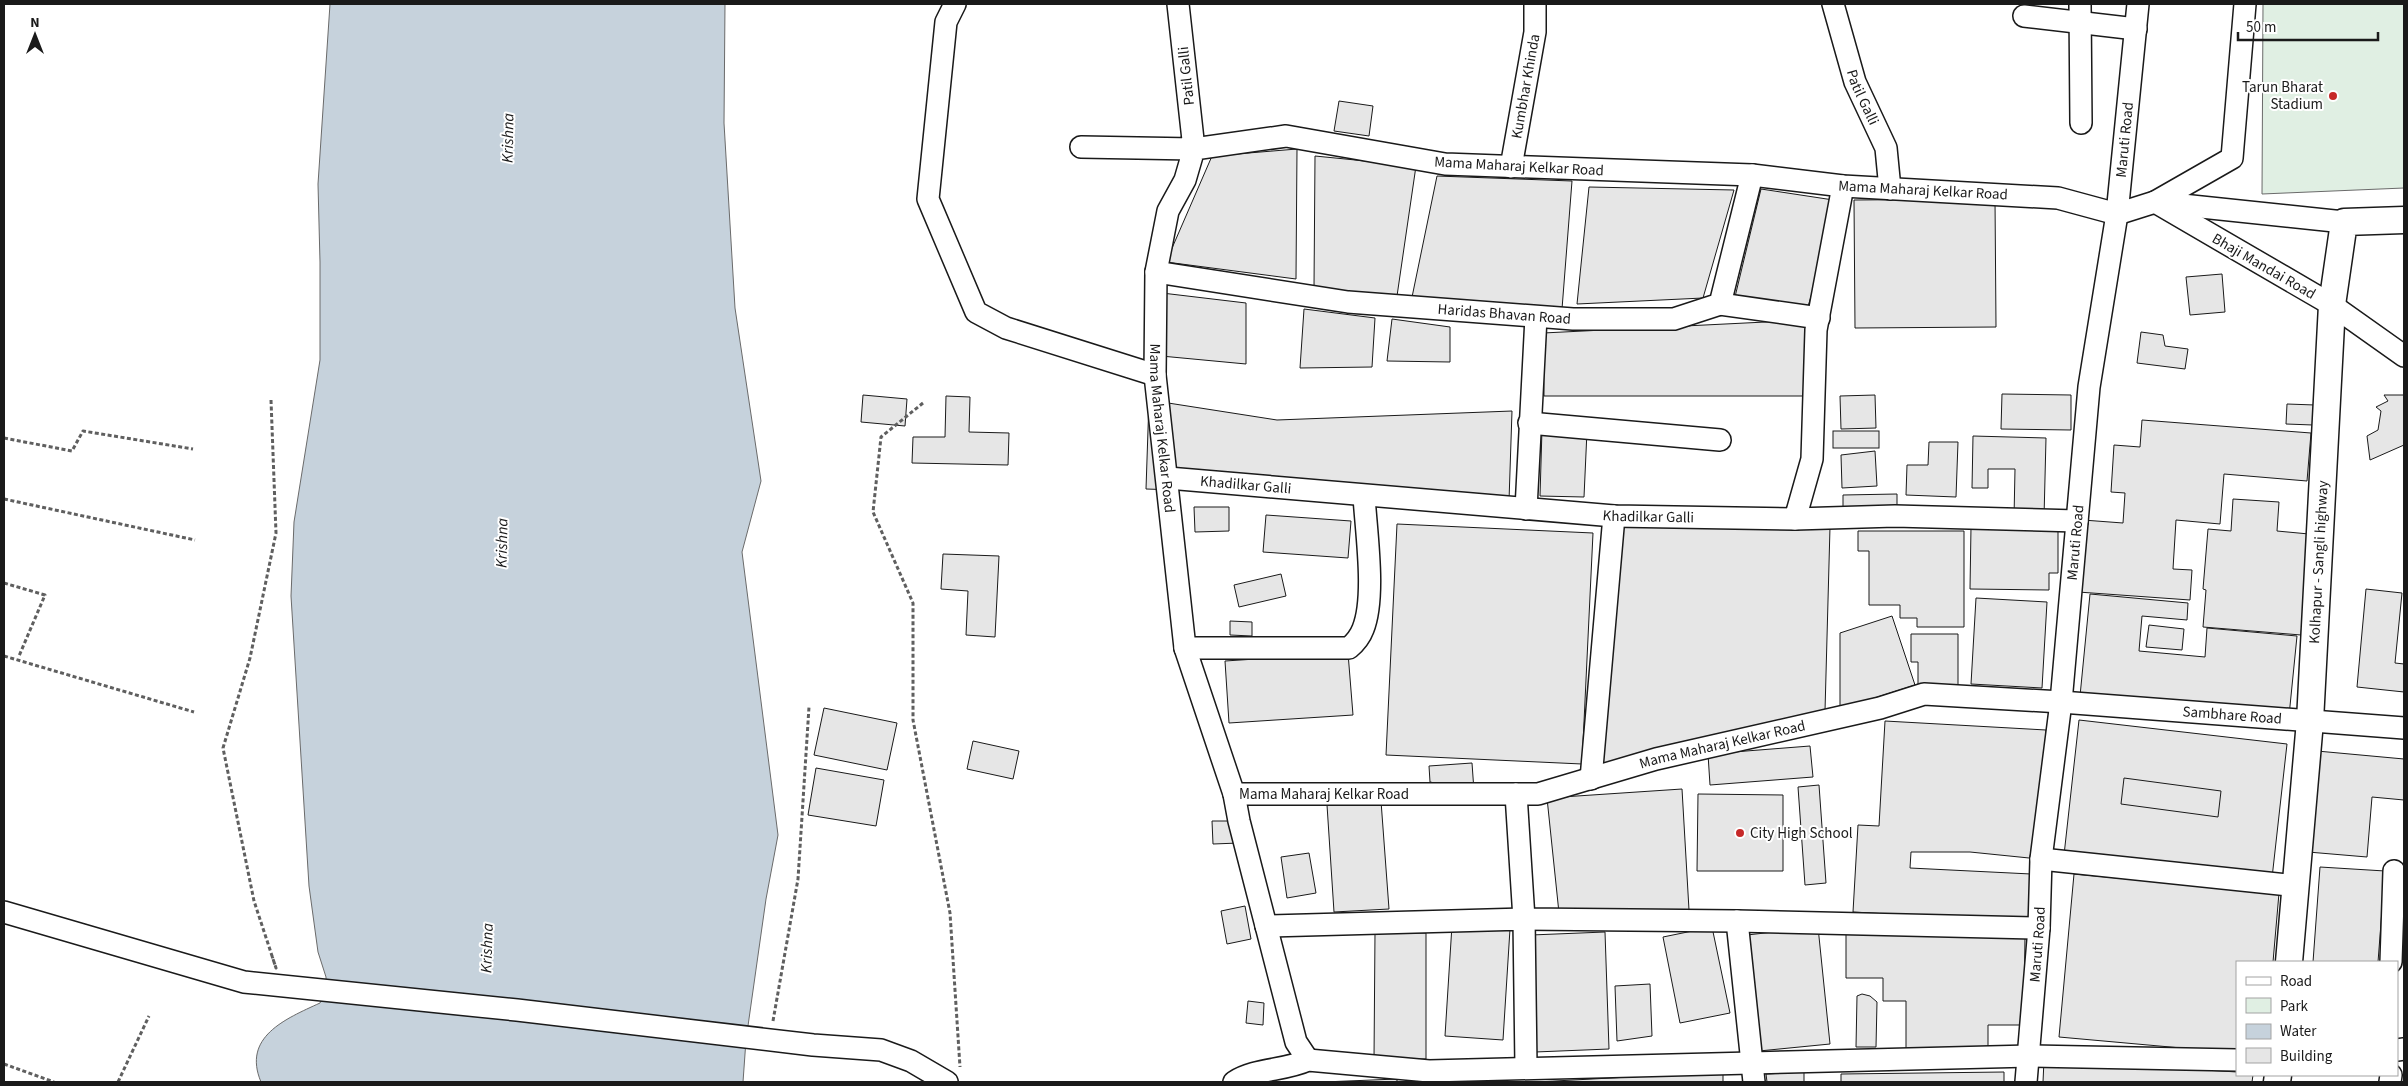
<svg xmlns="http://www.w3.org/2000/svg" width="2408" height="1086" viewBox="0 0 2408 1086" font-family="'Source Sans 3',sans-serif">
<rect width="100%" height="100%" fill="#fff"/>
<path fill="#e0efe3" stroke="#6a6a6a" d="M2263,4H2404V188L2262,194Z"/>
<path fill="#c6d2dc" stroke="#6a6a6a" d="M330,4H725L724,123L735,308L761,481L742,552L778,835L766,899L746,1040L743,1082H261C242,1037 285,1019 320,1003L326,991V977L318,952L309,886L291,596L294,522L320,360V262L318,184Z"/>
<g fill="#e6e6e6" stroke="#1a1a1a">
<path d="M1339,101L1373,106L1369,136L1334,131Z"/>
<path d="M1297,149L1296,279L1166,262L1212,156Z"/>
<path d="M1315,156L1416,166L1397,296L1314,288Z"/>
<path d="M1437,176L1572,181L1562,309L1411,302Z"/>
<path d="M1589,187L1734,190L1703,298L1577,304Z"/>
<path d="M1761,189L1840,201L1806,313L1734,301Z"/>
<path d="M1995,199L1996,327L1855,328L1854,200Z"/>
<path d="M2222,274L2225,312L2190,315L2186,277Z"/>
<path d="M1162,293L1246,303V364L1161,356Z"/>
<path d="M1304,309L1375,318L1372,367L1300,368Z"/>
<path d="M1392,319L1450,327V362L1387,361Z"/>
<path d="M1806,320V396H1544L1543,333Z"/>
<path d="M2141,332L2163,335L2165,346L2188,349L2185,369L2137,363Z"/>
<path d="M2002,394L2071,395V430L2001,429Z"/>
<path d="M863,395L907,399L905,426L861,422Z"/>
<path d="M1875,395L1876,428L1841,429L1840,396Z"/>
<path d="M2384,395H2404V445L2370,460L2367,436L2378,430L2381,411L2376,407L2388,401Z"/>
<path d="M946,396L970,397L969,432L1009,433L1008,465L912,463L913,437H945Z"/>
<path d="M1149,400L1277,420L1512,411L1509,501L1146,489Z"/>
<path d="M2287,404L2315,405L2313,425L2286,424Z"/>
<path d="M2142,420L2311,433L2307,481L2224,474L2220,524L2176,520L2173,569L2192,570L2190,600L2078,592L2083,520L2123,523L2125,493L2111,492L2114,445L2140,447Z"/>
<path d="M1542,429L1587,431L1584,497L1540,496Z"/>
<rect x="1833" y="431" width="46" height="17"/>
<path d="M1973,436L2046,438L2044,518H2014L2015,469H1988V488H1972Z"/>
<path d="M1929,442H1958L1956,497L1906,495L1907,465H1928Z"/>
<path d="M1875,451L1877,486L1842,488L1841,455Z"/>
<path d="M1897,494V512L1843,513V495Z"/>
<path d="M2233,499L2279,502L2277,531L2309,534L2301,635L2203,627L2206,590L2203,589L2208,529L2231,531Z"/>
<path d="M1194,507H1229V531L1195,532Z"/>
<path d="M1266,515L1351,521L1348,558L1263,552Z"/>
<path d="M1397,524L1593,533L1582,764L1386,755Z"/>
<path d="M1619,526L1830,527L1825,711L1600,767Z"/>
<path d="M1971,527L2058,528V573H2049V590L1970,589Z"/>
<path d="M1858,531H1964V627H1917V618H1900V605H1869V551H1858Z"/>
<path d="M943,554L999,556L995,637L966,635L968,591L941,589Z"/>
<path d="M1281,574L1286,596L1239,607L1234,585Z"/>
<path d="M2366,589L2402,593L2395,663L2404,664V692L2357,687Z"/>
<path d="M2090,594L2188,603L2187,620L2142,616L2139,651L2205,657L2207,628L2297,636L2289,716L2080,696Z"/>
<path d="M1976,598L2047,602L2042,688L1971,684Z"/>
<path d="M1892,616L1915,685L1840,709V633Z"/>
<path d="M1230,621L1252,622V636L1230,635Z"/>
<path d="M2149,625L2184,629L2182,650L2146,647Z"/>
<path d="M1911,634H1958V692L1918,693V662H1911Z"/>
<path d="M1348,653L1353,715L1229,723L1225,661Z"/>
<path d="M824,708L897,723L887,770L814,755Z"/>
<path d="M2079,720L2287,744L2272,878L2064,855Z"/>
<path d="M1885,721L2046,730L2039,832V859L1970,852H1911L1910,868L2031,874L2028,922L1853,912L1858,825L1879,826Z"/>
<path d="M973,741L1019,751L1013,779L967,769Z"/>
<path d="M1810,746L1813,777L1710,785L1708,754Z"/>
<path d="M2317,751L2404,759V800L2372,797L2367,857L2308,852Z"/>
<path d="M1472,763L1474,791L1430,782L1429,766Z"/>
<path d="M816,768L884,780L876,826L808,815Z"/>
<path d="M2124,778L2221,791L2218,817L2121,804Z"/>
<path d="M1819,785L1826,883L1805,885L1798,787Z"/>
<path d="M1682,789L1689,910L1559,913L1547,798Z"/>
<path d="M1698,794L1783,795V871H1697Z"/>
<path d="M1381,801L1389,909L1334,912L1327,805Z"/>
<path d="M1212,821H1239V843L1213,844Z"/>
<path d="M1309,853L1316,893L1287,898L1281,857Z"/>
<path d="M2320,867L2385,871L2378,962H2313Z"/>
<path d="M2074,874L2279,893L2273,962H2237V1053L2059,1037Z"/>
<path d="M1245,906L1251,939L1227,944L1221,911Z"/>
<path d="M1452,925L1510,929L1503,1040L1445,1036Z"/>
<path d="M1712,927L1730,1013L1680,1023L1663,937Z"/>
<path d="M1818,927L1830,1044L1759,1051L1747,935Z"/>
<path d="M1846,931L2025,933L2024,1025H1988V1053L1906,1052V1001H1883V978H1846Z"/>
<path d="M1375,932L1426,933V1059H1374Z"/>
<path d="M1605,932L1609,1049L1535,1052L1531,935Z"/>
<path d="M1650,984L1652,1036L1617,1041L1615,986Z"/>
<path d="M1862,994L1870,996L1877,1002L1876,1047H1856L1857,996Z"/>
<path d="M1248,1001L1264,1003L1263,1025L1246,1023Z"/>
<path d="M2044,1060L2237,1072V1075H2253L2252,1082H2043Z"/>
<path d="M1723,1072V1082H1536Z"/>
<path d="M1804,1072V1082H1767L1766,1074Z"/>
<path d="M2004,1072V1082H1841V1074Z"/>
<path d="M1397,1079V1082H1323Z"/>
</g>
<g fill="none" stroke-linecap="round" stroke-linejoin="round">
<defs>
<g id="minor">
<path d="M955,4L946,22L928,199L976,312L1006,328L1155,375"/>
<path id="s1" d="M1833,4L1855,82L1886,148L1890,189"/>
<path d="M2080,4L2081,123"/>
<path d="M2024,16L2136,29"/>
<path d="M1081,147L1194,149L1178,4"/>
<path id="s2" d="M1511,167L1535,32V4"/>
<path d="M2155,202L2232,158L2245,4"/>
<path d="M2163,203L2344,222"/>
<path id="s3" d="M1156,272L1348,302L1573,319H1674L1720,304L1752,175"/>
<path d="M1720,304L1819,318"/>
<path id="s4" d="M2404,356L2332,305L2155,202L2117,214L2058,198L1843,186L1752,175L1445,164L1286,136L1194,149L1185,180L1168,211L1156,272L1155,375L1185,648L1234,794H1538L1656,759L1880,708L1924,694L2061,702L2404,728"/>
<path d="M1529,423L1720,440"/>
<path id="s5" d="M1168,478L1614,516L1795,519L1812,459L1816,330L1843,186"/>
<path d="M1526,509L1536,317"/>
<path d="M1795,519L1895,516L2077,521"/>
<path d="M1185,648H1349C1356,642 1360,637 1363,629C1376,597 1366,531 1364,496"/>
<path d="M1591,779L1614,516"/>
<path d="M1234,794L1239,821L1296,1042L1308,1060"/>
<path d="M1516,794L1524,919L1737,921L2039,928"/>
<path d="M2041,859L2297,886"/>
<path d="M4,912L244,982L517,1010L813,1045L881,1050L911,1061L947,1082"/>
<path d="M1737,921L1754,1082"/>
<path d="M1266,926L1524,919L1526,1067"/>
<path d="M2391,962L2394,871"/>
<path d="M2397,1050L2404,1049"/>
<path d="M1234,1082C1256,1068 1284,1071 1308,1060L1429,1071L2030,1056L2237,1060"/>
<path id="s6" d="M2026,1082L2039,928L2041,859L2061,702L2089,387L2117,214L2138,4"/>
<path d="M2390,1082L2391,1075"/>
</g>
<g id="major">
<path id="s7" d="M2289,962L2310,721L2332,305L2344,222L2404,220"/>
<path d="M2277,1082L2278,1075"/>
</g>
</defs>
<use href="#minor" stroke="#1a1a1a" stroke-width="24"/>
<use href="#major" stroke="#1a1a1a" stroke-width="29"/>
<g stroke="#5f5f5f" stroke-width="3" stroke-dasharray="4 2.5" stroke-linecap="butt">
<path d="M271,400L276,533L250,658L223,748L254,901L276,968L271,953"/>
<path d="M923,403L881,437L873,512L913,603V720L950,913L960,1067"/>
<path d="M4,438L72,451L83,431L193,449"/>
<path d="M4,499L195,540"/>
<path d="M4,583L45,595L19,656"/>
<path d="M4,656L194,712"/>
<path d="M773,1021L798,879L809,707"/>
<path d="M4,1064L54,1082"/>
<path d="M118,1082L149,1016"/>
</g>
<use href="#minor" stroke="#fff" stroke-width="21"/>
<use href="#major" stroke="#fff" stroke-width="26"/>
</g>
<g fill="#c62828" stroke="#fff" stroke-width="2">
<circle cx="2333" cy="96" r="5"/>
<circle cx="1740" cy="833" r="5"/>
</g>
<g text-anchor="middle" stroke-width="4" stroke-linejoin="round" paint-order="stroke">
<g font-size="15" fill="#1a1a1a" stroke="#fff">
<text transform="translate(1186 76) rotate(-96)" y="5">Patil Galli</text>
<text dy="5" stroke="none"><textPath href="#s2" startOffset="82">Kumbhar Khinda</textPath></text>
<text dy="5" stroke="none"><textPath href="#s1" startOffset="98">Patil Galli</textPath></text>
<text dy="5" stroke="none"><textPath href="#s6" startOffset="948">Maruti Road</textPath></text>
<text transform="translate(1519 166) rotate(3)" y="5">Mama Maharaj Kelkar Road</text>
<text transform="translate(1923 190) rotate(3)" y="5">Mama Maharaj Kelkar Road</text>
<text transform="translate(2264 266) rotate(30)" y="5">Bhaji Mandai Road</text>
<text dy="5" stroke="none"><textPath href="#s3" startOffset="351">Haridas Bhavan Road</textPath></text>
<text dy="5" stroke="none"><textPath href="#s4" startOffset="1549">Mama Maharaj Kelkar Road</textPath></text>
<text dy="5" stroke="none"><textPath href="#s5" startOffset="78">Khadilkar Galli</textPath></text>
<text dy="5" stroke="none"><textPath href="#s5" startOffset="482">Khadilkar Galli</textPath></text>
<text dy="5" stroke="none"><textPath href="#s6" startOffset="542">Maruti Road</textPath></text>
<text dy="5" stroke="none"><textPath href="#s7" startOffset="401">Kolhapur - Sangli highway</textPath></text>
<text dy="5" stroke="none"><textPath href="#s4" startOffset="2936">Sambhare Road</textPath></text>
<text dy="5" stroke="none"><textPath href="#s4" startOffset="2419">Mama Maharaj Kelkar Road</textPath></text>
<text dy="5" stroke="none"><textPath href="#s4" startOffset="2014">Mama Maharaj Kelkar Road</textPath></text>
<text dy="5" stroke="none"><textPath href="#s6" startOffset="138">Maruti Road</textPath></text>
</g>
<g font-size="15" fill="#1a1a1a" stroke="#fff" text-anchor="end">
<text x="2323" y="92">Tarun Bharat<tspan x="2323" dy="17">Stadium</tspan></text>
<text x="1750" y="838" text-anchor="start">City High School</text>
</g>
<g font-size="16" font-style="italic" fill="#1a1a1a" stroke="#fff">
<text transform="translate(507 138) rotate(-89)" y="6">Krishna</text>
<text transform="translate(501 543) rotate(-89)" y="6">Krishna</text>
<text transform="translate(486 948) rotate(-88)" y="6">Krishna</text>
</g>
</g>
<rect width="2408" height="1086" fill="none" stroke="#1a1a1a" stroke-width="10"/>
<rect x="2236" y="961" width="162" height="115" fill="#ffffff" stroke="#a3a3a3"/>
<rect x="2246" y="977" width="25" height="8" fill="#ffffff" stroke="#a3a3a3"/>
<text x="2280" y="986" font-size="15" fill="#1a1a1a">Road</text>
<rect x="2246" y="998" width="25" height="15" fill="#e0efe3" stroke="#a3a3a3"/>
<text x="2280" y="1011" font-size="15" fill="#1a1a1a">Park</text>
<rect x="2246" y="1024" width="25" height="15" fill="#c6d2dc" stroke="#a3a3a3"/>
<text x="2280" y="1036" font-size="15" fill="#1a1a1a">Water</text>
<rect x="2246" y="1048" width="25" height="15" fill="#e6e6e6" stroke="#a3a3a3"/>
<text x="2280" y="1061" font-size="15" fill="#1a1a1a">Building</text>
<g transform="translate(35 35)" stroke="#ffffff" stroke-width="4" paint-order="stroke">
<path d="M0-4L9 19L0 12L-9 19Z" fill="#1a1a1a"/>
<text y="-8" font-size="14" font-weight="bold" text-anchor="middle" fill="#1a1a1a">N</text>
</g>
<path d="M2238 32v8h140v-8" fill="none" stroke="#1a1a1a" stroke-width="2.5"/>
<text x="2246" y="32" font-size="15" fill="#1a1a1a" stroke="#ffffff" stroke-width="4" paint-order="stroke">50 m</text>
</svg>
